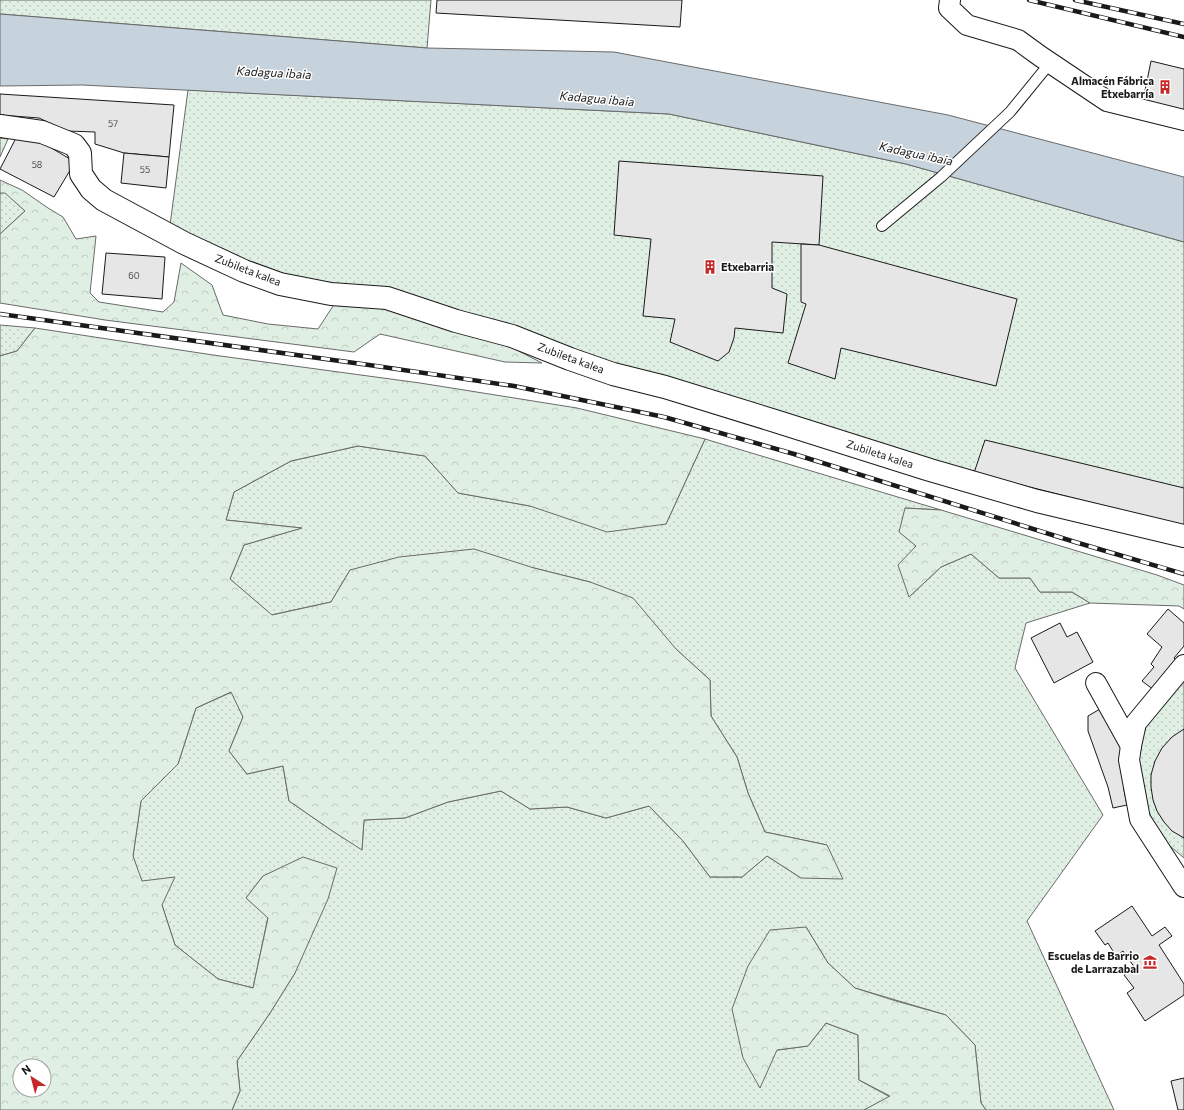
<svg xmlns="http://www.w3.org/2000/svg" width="1184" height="1110" viewBox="0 0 1184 1110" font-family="Commissioner,sans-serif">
<defs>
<pattern id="green-dots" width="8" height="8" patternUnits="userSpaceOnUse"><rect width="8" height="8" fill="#e0efe3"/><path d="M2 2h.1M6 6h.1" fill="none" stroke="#c0ccc2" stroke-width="1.8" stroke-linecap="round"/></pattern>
<pattern id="forest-crowns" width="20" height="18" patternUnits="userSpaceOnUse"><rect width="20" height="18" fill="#e0efe3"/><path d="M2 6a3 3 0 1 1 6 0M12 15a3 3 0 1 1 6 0" fill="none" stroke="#c0ccc2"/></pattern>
</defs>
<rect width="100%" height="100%" fill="#fff"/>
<g fill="url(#green-dots)" stroke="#6a6a6a">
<path d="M0,0H431L427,48L0,14Z"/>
<path d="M188,90L669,114L906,164L1184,242V530L303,286L170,225Z"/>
<path d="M5,192L25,211L0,234V193Z"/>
<path d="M0,325L35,328L17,351L0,356Z"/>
<path d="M705,439L941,510L905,508L916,546L909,597L941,567L971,554L999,578H1030L1040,592H1072L1090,603L1026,623L1015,668L1103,815L1027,921L1114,1110H986L981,1103L975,1045L946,1015L855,988L828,963L806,927L778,1050L808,1046L826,1023L858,1035L859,1080L890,1097L864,1110H232L240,1091L237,1061L270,1013L295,973L263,876L246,898L268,917L253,988L218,979L175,945L162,905L141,881L133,856L141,801L178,764L196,708L232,692L243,717L229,751L247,774L283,766L289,801L334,832L362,849L364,820L405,818L448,802L501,791L530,809L567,807L606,818L649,806L683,841L710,877H742L767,856L801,878L827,845L765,832L748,793L737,757L711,716L710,680L676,649L590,582L534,568L350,570L331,602L271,615L230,579L244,545L301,528L226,520L234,492L291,461L358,446L425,456L458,493L530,506L666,524Z"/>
<path d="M1184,677V858L1163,840L1148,811L1137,761L1143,727Z"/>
</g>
<g fill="url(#forest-crowns)" stroke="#6a6a6a" fill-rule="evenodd">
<path d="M0,138L8,139L0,157Z"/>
<path d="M0,180L22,190L48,208L63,217L76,239L96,236L90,293L99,302L163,312L174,302L181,263L212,285L223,315L268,324L318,329L335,303L394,310L509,346L542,363L505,362L380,334L354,352L105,320L0,303V234L25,211L5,193H0Z"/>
<path d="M35,328L213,355L420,383L577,408L705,439L666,524L607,532L530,506L458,493L425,456L358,446L291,461L234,492L226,520L302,528L244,545L230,579L272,615L331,602L350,570L399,557L474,549L534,568L590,582L633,598L676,649L710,680L711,716L737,757L748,793L765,832L827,845L843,879L801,878L767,856L742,877H710L683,841L649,806L606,818L567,807L530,809L501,791L448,802L405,818L364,820L362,850L334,832L289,801L283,766L247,774L229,751L243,717L231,692L196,708L178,764L141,801L133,856L142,881L175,877L162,905L175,945L218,979L253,988L268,918L246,898L263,876L303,857L337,868L328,899L295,973L270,1013L237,1061L240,1091L232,1110H0V356L17,351ZM20,1066H44V1090H20Z"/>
<path d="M905,508L941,510L1157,575L1184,585V609L1179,606L1090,603L1072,592H1040L1030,578H999L971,554L941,567L909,597L898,565L916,546L899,532Z"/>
<path d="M806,927L828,963L855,988L896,1001L946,1015L975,1045L981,1103L986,1110H864L890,1096L859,1080L858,1035L826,1023L808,1046L777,1050L760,1088L743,1058L732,1009L748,966L770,930Z"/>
</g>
<path fill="#c6d2dc" stroke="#6a6a6a" d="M0,14L427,48L614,52L948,115L1184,177V242L906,164L669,114L82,85L0,86Z"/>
<g fill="#e6e6e6" stroke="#1a1a1a">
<path d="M437,0H682L680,27L436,13Z"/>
<path d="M1151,61L1184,69V115L1142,105Z"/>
<path d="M0,94L174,105L169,157L124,153L95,144V132L67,131L39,118L0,115Z"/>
<path d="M17,136L43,143L75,162L54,197L0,169Z"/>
<path d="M124,153L169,157L166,188L121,183Z"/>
<path d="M619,161L823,176L819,245L772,242V288L787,294L783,333L735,328L734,338L729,352L718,361L670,342L675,319L643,316L651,239L614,235Z"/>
<path d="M801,244L819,245L1017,299L996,386L841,348L835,379L788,363L806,304L801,302Z"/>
<path d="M106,253L165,257L162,299L102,294Z"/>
<path d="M985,440L1184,488V526L974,473Z"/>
<path d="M1168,609L1184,623V646L1174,658L1178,662L1154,690L1142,681L1154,667L1151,664L1162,647L1147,634Z"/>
<path d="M1060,623L1067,637L1077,632L1093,662L1054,683L1031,638Z"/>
<path d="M1100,709L1124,752V790L1127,805L1113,808L1108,787L1088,731V716Z"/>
<path d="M1184,729V838L1172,831L1164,822L1157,811L1153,800L1151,787V775L1155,761L1162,748L1172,737Z"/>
<path d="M1132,906L1152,936L1165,927L1172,936L1159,945L1184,984V995L1145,1021L1127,993L1134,988L1124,975L1135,968L1123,951L1116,956L1108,943L1105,945L1095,931Z"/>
<path d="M1184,1078V1110H1178L1171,1081Z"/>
</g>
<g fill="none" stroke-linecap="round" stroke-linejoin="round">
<defs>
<path id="lane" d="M882,226L941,177L1010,112L1050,63"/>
<g id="street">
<path d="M950,0L949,8L967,25L1018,40L1040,56L1107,101L1184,120"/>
<path d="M1184,665L1136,723L1131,746L1129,760L1140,819L1184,887"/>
<path d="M1096,683L1131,746"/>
</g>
<path id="secondary" d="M0,126L42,132L74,145L80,153L81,174L91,189L104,200L184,243L244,271L280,284L331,294L387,298L456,321L512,336L570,359L613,374L665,387L775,421L930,470L1037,501L1184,536"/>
</defs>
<use href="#lane" stroke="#1a1a1a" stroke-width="12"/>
<use href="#street" stroke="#1a1a1a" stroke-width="22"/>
<use href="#secondary" stroke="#1a1a1a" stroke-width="24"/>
<use href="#lane" stroke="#fff" stroke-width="10"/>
<use href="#street" stroke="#fff" stroke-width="20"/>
<use href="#secondary" stroke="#fff" stroke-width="22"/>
<defs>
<g id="rail">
<path d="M1029,0L1184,37"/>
<path d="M1075,0L1184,24"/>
<path d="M0,314L369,365L514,386L664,417L794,454L1075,542L1184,574"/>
</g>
</defs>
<use href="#rail" stroke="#1a1a1a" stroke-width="4.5"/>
<use href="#rail" stroke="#fff" stroke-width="3" stroke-dasharray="9" stroke-linecap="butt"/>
</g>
<defs>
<symbol id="building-bare" viewBox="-9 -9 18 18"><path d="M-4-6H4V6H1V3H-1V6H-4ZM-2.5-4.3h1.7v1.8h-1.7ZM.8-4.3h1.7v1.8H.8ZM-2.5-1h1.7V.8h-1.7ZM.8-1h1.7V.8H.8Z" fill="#c62828" stroke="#fff" stroke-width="2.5" paint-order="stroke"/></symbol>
<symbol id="museum-bare" viewBox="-9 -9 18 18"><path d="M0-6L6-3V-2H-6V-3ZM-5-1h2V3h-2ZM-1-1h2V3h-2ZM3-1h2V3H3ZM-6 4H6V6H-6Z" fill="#c62828" stroke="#fff" stroke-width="2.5" paint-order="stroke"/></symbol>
</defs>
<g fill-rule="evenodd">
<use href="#building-bare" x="1155" y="77" width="20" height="20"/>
<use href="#building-bare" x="700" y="257" width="20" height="20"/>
<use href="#museum-bare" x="1140" y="952" width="20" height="20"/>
</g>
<g text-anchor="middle" stroke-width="3" stroke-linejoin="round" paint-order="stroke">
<g font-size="9" fill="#4d4d4d">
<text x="113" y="127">57</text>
<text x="37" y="168">58</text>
<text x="145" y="173">55</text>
<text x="134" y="279">60</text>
</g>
<g font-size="11" font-weight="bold" fill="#1a1a1a" stroke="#fff" text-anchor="end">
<text x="1154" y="85">Almacén Fábrica<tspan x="1154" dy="13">Etxebarría</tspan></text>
<text x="721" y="271" text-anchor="start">Etxebarria</text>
<text x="1139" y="960">Escuelas de Barrio<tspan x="1139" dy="13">de Larrazabal</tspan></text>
</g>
<g font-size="11" fill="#1a1a1a" stroke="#fff">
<text transform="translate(248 270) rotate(21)" y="4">Zubileta kalea</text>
<text transform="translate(571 358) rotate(20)" y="4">Zubileta kalea</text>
<text transform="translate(880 454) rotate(18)" y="4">Zubileta kalea</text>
</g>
<g font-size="12" font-style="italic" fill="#1a1a1a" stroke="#fff">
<text transform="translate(274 73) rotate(3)" y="4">Kadagua ibaia</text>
<text transform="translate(597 99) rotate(5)" y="4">Kadagua ibaia</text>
<text transform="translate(916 154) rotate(12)" y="4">Kadagua ibaia</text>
</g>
</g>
<g transform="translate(32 1078) rotate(324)"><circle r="19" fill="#ffffff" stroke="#a3a3a3"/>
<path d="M0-3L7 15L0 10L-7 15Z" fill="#c62828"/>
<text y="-6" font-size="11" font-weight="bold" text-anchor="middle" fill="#1a1a1a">N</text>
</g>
</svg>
